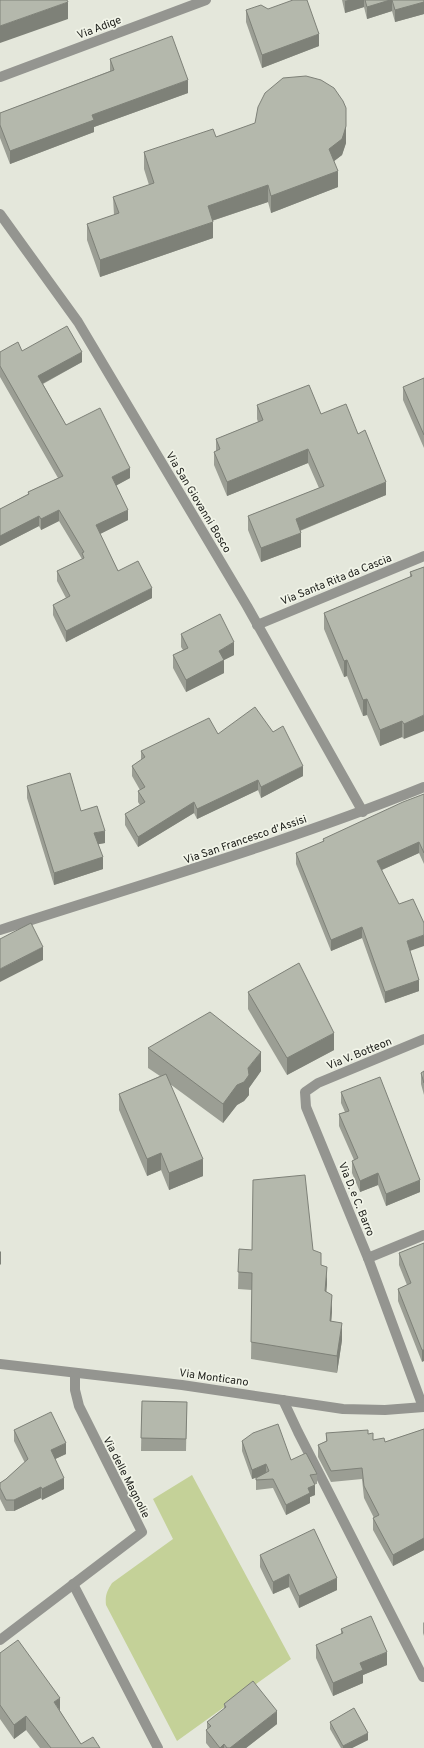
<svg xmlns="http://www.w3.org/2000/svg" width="424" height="1748" viewBox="0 0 424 1748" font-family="Overpass,sans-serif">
<rect width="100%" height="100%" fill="#e4e7db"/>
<path fill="#c4d198" d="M192,1475L291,1659L177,1741L106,1605C105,1595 107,1591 112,1583L173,1539L153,1499Z"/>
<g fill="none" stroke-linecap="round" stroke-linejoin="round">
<g stroke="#949590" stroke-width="10">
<path d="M0,77L206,0"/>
<path d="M0,214L78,322L247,606L363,812"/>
<path d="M257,625L424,556"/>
<path d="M0,930C142,884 285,843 424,787"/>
<path d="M424,1039L318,1083L305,1092L306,1107L368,1258L424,1235"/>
<path d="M368,1258L423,1407"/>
<path d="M0,1364L182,1385L343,1409L385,1410L424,1407"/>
<path d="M283,1400L298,1432L423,1677"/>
<path d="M73,1584L158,1748"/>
<path d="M0,1640L142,1532L79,1406L75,1390V1373"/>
</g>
</g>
<g fill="#9b9e94">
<path d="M342,0H424V14L395,22L392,11L367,19L364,7L345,13Z"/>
<path d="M268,9L319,46L262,68L246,22V10Z"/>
<path d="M110,59L188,93L94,127V132L10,164L0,138V113L110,71Z"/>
<path d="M216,137L346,143L342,155L334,161L338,187L271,213L268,202L212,221L213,238L100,277L87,240V224L114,215L113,197L149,185L144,169V152Z"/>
<path d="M22,351L82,362L43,384L66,425L130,478L116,485L128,520L100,534L118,571L152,598L66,642L53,615V605L66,598L57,581V571L82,559L59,521L41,530L39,526L0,546V509L28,494V492L58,478L0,377V352Z"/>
<path d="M424,378V448L403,400V387Z"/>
<path d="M257,405L321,414L358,434L386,495L300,531L301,547L261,562L248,530V516L319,488L308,463L227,496L214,465V452L216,451V439L258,422L257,419Z"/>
<path d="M424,567L404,739L402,737L380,746L367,715L363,716L347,676L344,677L324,629V613L410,577V572Z"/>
<path d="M181,634L234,655L224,660V673L186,692L173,668V655L183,650L181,647Z"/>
<path d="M218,734L303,776L261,798L258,790L197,819L194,813L138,847L125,825V814L140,805L138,802V791L140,790L132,776V766L141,760V751Z"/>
<path d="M27,786L81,811L105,843L98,844L103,869L54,885L27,798Z"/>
<path d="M424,794V864L419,853L382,870L410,951L419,991L385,1003L362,938L331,951L296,864V853L323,842V839Z"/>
<path d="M248,992L334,1050L287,1075L248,1009Z"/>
<path d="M148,1048L261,1071L249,1088V1095L244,1101L237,1105L223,1123L170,1084L203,1176L169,1190L161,1170L147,1176L119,1110V1094L160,1076L148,1068Z"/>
<path d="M424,1071V1095L421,1084V1073Z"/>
<path d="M341,1092L420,1192L386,1206L378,1185L360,1192L352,1173V1161L354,1160L339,1126V1114L345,1112L341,1103Z"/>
<path d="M424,1243L422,1362L398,1301V1289L407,1285L399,1265V1253Z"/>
<path d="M239,1249L252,1250H313L321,1265L327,1284L326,1291L332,1311L331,1321L342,1340L337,1373L251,1359L252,1290L238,1289Z"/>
<path d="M142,1401L187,1402L186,1451H141Z"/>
<path d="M424,1429V1550L393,1566L373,1530V1518H374L364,1498L362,1479L331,1482L318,1457V1445L326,1441V1433L368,1434L373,1440L385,1442Z"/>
<path d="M14,1430L66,1454L55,1459L64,1489L42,1500L41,1498L14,1511H6L0,1499V1483L6,1479L25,1463L14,1441Z"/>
<path d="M242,1441L291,1460L317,1474V1484H314L315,1495L310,1497V1503L286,1515L273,1488L256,1490V1478L259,1477L252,1479L242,1451Z"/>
<path d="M260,1555L337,1590L299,1608L289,1587L273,1594L260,1567Z"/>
<path d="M424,1622V1636L423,1633V1623Z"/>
<path d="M341,1629L387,1665L363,1675V1683L333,1696L316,1658V1645L341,1634Z"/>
<path d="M0,1653L60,1711L81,1744L100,1748H40L26,1730L14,1739L0,1719Z"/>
<path d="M224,1704L277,1724L246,1748H210L206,1743V1730L207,1729V1722L224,1709Z"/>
<path d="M330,1722L368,1740L352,1748H341L330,1729Z"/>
</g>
<g fill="#7e8178">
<path d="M348,0H364V7L345,13V1Z"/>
<path d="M390,0H392V11L367,19V7Z"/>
<path d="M68,2V19L0,43V26Z"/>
<path d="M424,2V14L395,22V10Z"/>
<path d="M319,34V46L262,68V55Z"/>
<path d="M188,80V93L94,127V132L10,164V151L92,115Z"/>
<path d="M346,126V143L342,155L329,165V149Z"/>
<path d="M338,171V187L271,213V196Z"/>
<path d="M268,185V202L208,222V206Z"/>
<path d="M213,222V238L100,277V260Z"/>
<path d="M82,352V362L38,386V376Z"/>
<path d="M308,449V463L227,496V482Z"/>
<path d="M130,468V478L112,488V477Z"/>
<path d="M386,482V495L296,532V519Z"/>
<path d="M59,510V521L41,530V519Z"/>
<path d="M128,510V520L96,536V525Z"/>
<path d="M39,516V526L0,546V536Z"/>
<path d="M301,533V547L261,562V548Z"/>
<path d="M152,588V598L66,642V631Z"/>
<path d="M234,642V655L224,660V673L186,692V680L219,651Z"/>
<path d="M347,660V676L344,677V661Z"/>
<path d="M367,699V715L363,716V700Z"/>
<path d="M424,715V731L404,739V724Z"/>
<path d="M402,721V737L380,746V730Z"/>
<path d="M303,766V776L261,798V787Z"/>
<path d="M258,780V790L197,819V809Z"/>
<path d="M194,802V813L138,847V837Z"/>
<path d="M105,831V843L94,845V833Z"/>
<path d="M419,842V853L377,872V861Z"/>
<path d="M103,857V869L54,885V873Z"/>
<path d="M362,927V938L331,951V940Z"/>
<path d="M424,935V946L407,952V941Z"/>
<path d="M43,947V960L0,982V969Z"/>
<path d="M419,980V991L385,1003V992Z"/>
<path d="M334,1033V1050L287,1075V1058Z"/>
<path d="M261,1052V1071L249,1088V1095L244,1101L237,1105L223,1123V1104L237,1085L248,1068Z"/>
<path d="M161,1153V1170L147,1176V1159Z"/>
<path d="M203,1159V1176L169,1190V1173Z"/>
<path d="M378,1173V1185L360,1192V1181Z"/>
<path d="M420,1180V1192L386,1206V1194Z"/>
<path d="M1,1251V1264L0,1265V1252Z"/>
<path d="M327,1267V1284L325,1307V1291Z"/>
<path d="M332,1295V1311L330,1338V1321Z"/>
<path d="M342,1323V1340L337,1373V1356Z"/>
<path d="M422,1350H424V1361L422,1362Z"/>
<path d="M66,1443V1454L51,1461V1450Z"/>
<path d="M266,1464V1474L252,1479V1470Z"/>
<path d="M64,1478V1489L42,1500V1489Z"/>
<path d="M315,1485V1495L310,1497V1503L286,1515V1505L308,1488Z"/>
<path d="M41,1487V1498L14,1511V1500Z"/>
<path d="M424,1538V1550L393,1566V1555Z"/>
<path d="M289,1574V1587L273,1594V1582Z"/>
<path d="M337,1578V1590L299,1608V1596Z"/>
<path d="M387,1652V1665L363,1675V1683L333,1696V1683L360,1663Z"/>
<path d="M60,1698V1711L54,1702Z"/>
<path d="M277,1711V1724L246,1748H230Z"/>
<path d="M26,1716V1730L14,1739V1725Z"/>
<path d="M368,1733V1740L352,1748H343V1746Z"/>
<path d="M224,1744V1748H220Z"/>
</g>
<g fill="#b4b8ac" stroke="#7e8178">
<path d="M0,0H67L68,2L0,26Z"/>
<path d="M293,0H307L319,34L262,55L246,10L261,5L268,9Z"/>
<path d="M365,0H390L367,7Z"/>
<path d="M392,0H424V2L395,10Z"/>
<path d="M172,36L188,80L92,115L94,120L10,151L0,125V113L114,70L110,59Z"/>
<path d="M306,76L321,80L334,88L343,101L346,108V126L344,133L342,139L329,149L338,171L271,196L268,185L208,206L213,222L100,260L87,224L119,213L113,197L154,183L144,152L213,129L216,137L255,123L258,107L265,93L283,78Z"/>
<path d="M67,326L82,352L38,376L66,425L100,408L130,468L112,477L128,510L96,525L118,571L138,561L152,588L66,631L53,605L70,596L57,571L84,558L82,553L84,552L59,510L41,519L39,516L0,536V509L29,494L28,492L63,476L0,366V352L18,342L22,351Z"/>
<path d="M424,378V435L403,387Z"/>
<path d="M309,385L321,414L346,404L358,434L365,430L386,482L296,519L301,533L261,548L248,516L324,486L308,449L227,482L214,452L220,449L216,439L263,420L257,405Z"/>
<path d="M424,567V715L404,724L402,721L380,730L367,699L363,700L347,660L344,661L324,613L412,576L410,572Z"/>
<path d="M220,614L234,642L219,651L224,660L186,680L173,655L188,648L181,634Z"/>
<path d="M255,707L273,732L283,726L303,766L261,787L258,780L197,809L194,802L138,837L125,814L145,802L138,791L145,787L132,766L145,757L141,751L209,718L218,734Z"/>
<path d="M70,773L81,811L97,806L105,831L94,833L103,857L54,873L27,786Z"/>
<path d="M424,794V853L419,842L377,861L399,904L413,899L424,923V935L407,941L419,980L385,992L362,927L331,940L296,853L324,841L323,839L403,802Z"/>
<path d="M31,923L43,947L0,969V939Z"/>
<path d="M299,963L334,1033L287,1058L248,992Z"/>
<path d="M210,1012L261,1052L248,1068L249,1075L244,1082L237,1085L223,1104L148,1048Z"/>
<path d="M424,1071V1083L421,1073Z"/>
<path d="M166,1074L203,1159L169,1173L161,1153L147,1159L119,1094Z"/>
<path d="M380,1077L420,1180L386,1194L378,1173L360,1181L352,1161L358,1158L339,1114L349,1111L341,1092Z"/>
<path d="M305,1175L313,1250L321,1253V1265L327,1267L325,1291L332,1295L330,1321L342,1323L337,1356L251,1342L252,1273L238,1272L239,1249L252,1250L253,1180Z"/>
<path d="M424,1243V1350H422L398,1289L411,1283L399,1253Z"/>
<path d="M142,1401L187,1402L186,1439L141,1438Z"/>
<path d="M51,1412L66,1443L51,1450L64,1478L42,1489L41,1487L14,1500H6L0,1488V1483L6,1479L28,1459L14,1430Z"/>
<path d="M278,1424L291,1460L306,1453L317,1474L310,1475L315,1485L308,1488L310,1493L286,1505L273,1479L256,1480V1478L269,1471L266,1464L252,1470L242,1441L253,1433Z"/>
<path d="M424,1429V1538L393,1555L373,1518L379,1515L364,1486L362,1468L331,1471L318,1445L327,1441L326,1433L368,1430V1434L373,1433V1440L384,1438L385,1442Z"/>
<path d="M314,1529L337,1578L299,1596L289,1574L273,1582L260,1555Z"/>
<path d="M371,1616L387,1652L360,1663L363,1670L333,1683L316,1645L343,1633L341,1629Z"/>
<path d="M18,1640L60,1698L54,1702L81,1744L93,1737L100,1748H51L26,1716L14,1725L0,1705V1653Z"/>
<path d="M253,1681L277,1711L230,1748H227L224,1744L220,1748L206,1730L211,1726L207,1722L226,1707L224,1704Z"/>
<path d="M354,1708L368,1733L343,1746L330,1722Z"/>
</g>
<g text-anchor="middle" stroke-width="3.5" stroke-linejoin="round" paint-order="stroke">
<g font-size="11" fill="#1b1c18" stroke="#f1f4e8">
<text transform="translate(99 27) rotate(-21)" y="4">Via Adige</text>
<text transform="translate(199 502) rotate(59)" y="4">Via San Giovanni Bosco</text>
<text transform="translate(336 579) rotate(-22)" y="4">Via Santa Rita da Cascia</text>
<text transform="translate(245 839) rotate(-19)" y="4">Via San Francesco d'Assisi</text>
<text transform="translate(359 1053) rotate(-22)" y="4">Via V. Botteon</text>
<text transform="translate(357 1199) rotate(68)" y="4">Via D. e C. Barro</text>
<text transform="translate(214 1377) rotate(8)" y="4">Via Monticano</text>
<text transform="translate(127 1477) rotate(63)" y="4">Via delle Magnolie</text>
</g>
</g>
</svg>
